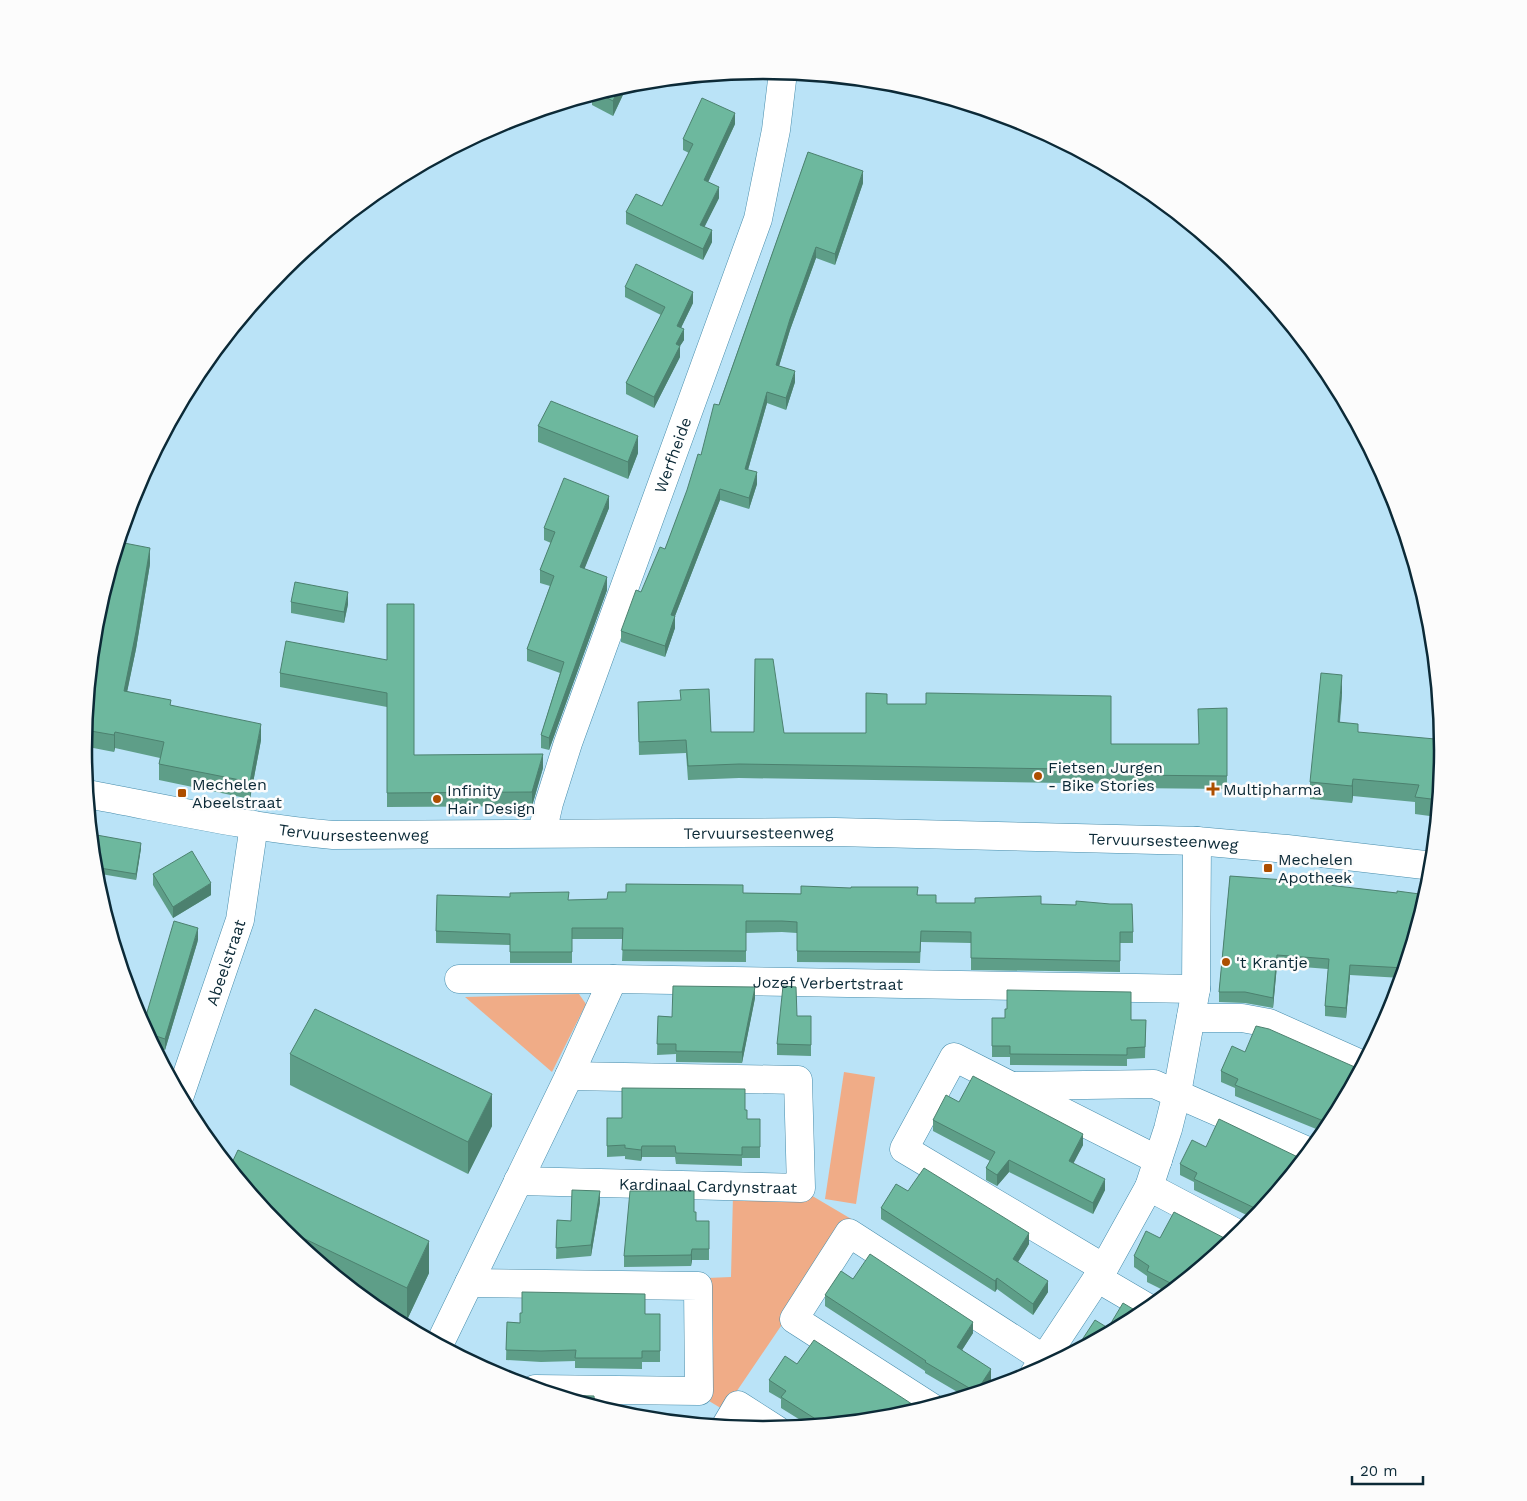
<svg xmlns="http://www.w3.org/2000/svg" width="1527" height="1501" viewBox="0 0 1527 1501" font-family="'Work Sans',sans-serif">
<rect width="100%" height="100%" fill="#bae3f7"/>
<g fill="#f0ac87">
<path d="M579,994L586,1004L552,1072L465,997Z"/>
<path d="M844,1072L875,1077L856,1204L825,1199Z"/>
<path d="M809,1194L853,1220L724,1410L709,1401L707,1278L731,1277L733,1195Z"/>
</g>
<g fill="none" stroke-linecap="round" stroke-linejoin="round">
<defs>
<g id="minor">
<path id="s1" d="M87,794C169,809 250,828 333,835L835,832L1197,841L1287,849L1433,866"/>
<path id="s2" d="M542,833L549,803L568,743L758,219L776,130L783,72"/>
<path id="s3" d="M459,979H613L1196,989"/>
<path d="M1191,1018H1242L1269,1023L1363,1065"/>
<path d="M1016,1086L1154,1084L1310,1152"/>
<path id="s4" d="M180,1095L240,920L254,825"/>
<path id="s5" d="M518,1181L801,1188L798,1080L569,1076"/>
<path d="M1149,1187L1240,1235"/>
<path d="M1104,1268L904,1149L954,1057L1158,1160"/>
<path d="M1097,1278L1150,1309"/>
<path d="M469,1283L698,1286L699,1391L535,1389"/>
<path d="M439,1345L569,1076L613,979"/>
<path d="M1034,1374L1104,1268L1149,1187L1168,1129L1177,1093L1196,989L1197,841"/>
<path d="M931,1407L794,1319L849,1233L1052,1364"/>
<path d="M725,1427L738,1405L777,1430"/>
</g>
</defs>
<use href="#minor" stroke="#468cab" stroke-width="29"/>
<use href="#minor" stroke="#fff" stroke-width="28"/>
</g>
<g fill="#5e9e88">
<path d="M628,84L613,116L592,105V95Z"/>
<path d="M735,124L708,182L719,198L704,227L712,242L703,260L626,224V212L662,206L689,153L683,150V139Z"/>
<path d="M808,152L863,183L835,265L816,258L790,330L779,366L795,382L786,410L767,403L748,470L757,484L749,509L720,500L675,616V628L665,657L621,642V631L665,549L701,455Z"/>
<path d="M625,287L693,303L681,328L684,340L680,346V357L654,408L626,394V383L661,315L625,297Z"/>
<path d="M538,426L638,453L628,479L538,442Z"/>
<path d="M609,508L584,569L607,590L549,750L541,748V735L560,673L527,661V649L550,586L540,583V570L551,543L544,540V528Z"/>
<path d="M150,564L136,649L127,691L171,705L261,740L250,799L159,780V764L160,758L115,748L114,752L83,746L96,617Z"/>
<path d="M291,602L348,604L344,623L291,613Z"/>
<path d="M387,660L414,755L543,768L532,806L387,807V707L280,687V673Z"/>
<path d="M1342,693L1340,722L1358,732L1444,751L1437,817L1415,814V802L1353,796L1352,803L1310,799V782Z"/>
<path d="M638,702L711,732L784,733H866L887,704L1111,744H1199L1227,708V789L1128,788V784L739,778L688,780L686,753L639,755Z"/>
<path d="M91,834L141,848L136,880L95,873Z"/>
<path d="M153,874L211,895L173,918L153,885Z"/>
<path d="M1230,876L1397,893L1427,895L1402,978L1350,975L1346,1018L1325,1016V1006L1328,969L1277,965L1273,1008L1245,1003L1219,1002V992Z"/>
<path d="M743,893L918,895L936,903L1041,904L1133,932V943H1120V972L971,970V943L921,942L920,963L797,962V933L782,932L746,933V962L622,961L623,939H572V963H510V945L436,943V931L510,897L569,900L607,899Z"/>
<path d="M198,940L165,1050L154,1047L143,1026Z"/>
<path d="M755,998L742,1063L676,1062V1054L657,1055L658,1016L672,1017Z"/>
<path d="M797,1016H811V1056L777,1055V1044Z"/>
<path d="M992,1018L1146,1020L1145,1058L1127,1059V1066L1010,1065V1057H992Z"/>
<path d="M1245,1052L1357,1068L1361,1069L1329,1129L1326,1133L1235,1096V1088L1221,1082V1071Z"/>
<path d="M290,1054L492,1126L468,1174L290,1085Z"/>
<path d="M959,1102L1083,1145L1073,1163L1105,1190L1093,1214L1009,1172L997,1186L986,1180V1168L990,1161L933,1131V1120Z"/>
<path d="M745,1110L747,1119H760V1158H742V1166L676,1164L675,1157H642L641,1161L625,1159V1156L607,1157V1146L622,1118Z"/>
<path d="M1206,1147L1304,1160L1255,1219L1194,1190V1182L1180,1175V1164Z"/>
<path d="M230,1167L429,1273L407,1320L365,1300L282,1231Z"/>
<path d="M908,1191L1029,1244L1018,1262L1048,1292L1033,1315L997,1289L995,1292L881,1219V1208Z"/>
<path d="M600,1202L591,1256L556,1259L557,1220L571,1221Z"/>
<path d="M694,1212L696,1221H709V1260H692L691,1266L624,1267V1256Z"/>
<path d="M1160,1238L1232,1242L1169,1293L1147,1282V1276L1134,1267V1256Z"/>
<path d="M853,1279L973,1333L962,1350L991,1380L983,1391L966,1397L925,1373V1371L825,1306V1295Z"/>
<path d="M645,1314H660V1362H642V1369L575,1368V1361L541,1362L506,1360L507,1322L520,1323Z"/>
<path d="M1141,1316L1080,1349V1343Z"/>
<path d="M797,1364L918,1411L896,1418L810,1426L781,1408V1399L769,1392V1380Z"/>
</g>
<g fill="#4c816f">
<path d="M628,84L613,116V101L619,87Z"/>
<path d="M735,113V124L704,191V180Z"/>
<path d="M863,171V183L835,265V254Z"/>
<path d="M719,187V198L700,236V225Z"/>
<path d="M712,230V242L703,260V249Z"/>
<path d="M816,247V258L790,330L776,376V365L790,319Z"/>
<path d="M693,292V303L677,336V326Z"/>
<path d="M684,329V340L680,346V357L654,408V397L676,344Z"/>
<path d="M215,351L171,425V423L198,372Z"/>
<path d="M795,371V382L786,410V398Z"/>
<path d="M767,392V403L745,480V469Z"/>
<path d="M638,436V453L628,479V462Z"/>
<path d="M757,472V484L749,509V498Z"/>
<path d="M720,489V500L675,616V628L665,657V646L671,615Z"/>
<path d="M609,496V508L580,580V567Z"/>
<path d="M150,548V564L136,649L124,707V691Z"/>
<path d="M607,577V590L549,750V738Z"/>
<path d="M348,592V604L344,623V612Z"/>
<path d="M1342,675V693L1338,739V722Z"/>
<path d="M261,724V740L250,799V782Z"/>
<path d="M115,732V748L114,752V735Z"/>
<path d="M543,754V768L532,806V792Z"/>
<path d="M1353,779V796L1352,803V786Z"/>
<path d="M141,843V848L136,880V874Z"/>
<path d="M211,883V895L173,918V907Z"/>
<path d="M198,928V940L165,1050V1039Z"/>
<path d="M1277,955V965L1273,1008V998Z"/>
<path d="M1350,965V975L1346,1018V1008Z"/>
<path d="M755,987V998L742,1063V1052Z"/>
<path d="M492,1094V1126L468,1174V1142Z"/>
<path d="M1083,1134V1145L1069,1172V1161Z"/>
<path d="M642,1146V1157L641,1161V1150Z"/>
<path d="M1009,1160V1172L997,1186V1175Z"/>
<path d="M1105,1179V1190L1093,1214V1203Z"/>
<path d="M600,1191V1202L591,1256V1245Z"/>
<path d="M1029,1233V1244L1013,1270V1259Z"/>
<path d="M429,1241V1273L407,1320V1288Z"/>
<path d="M692,1249V1260L691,1266V1255Z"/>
<path d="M997,1278V1289L995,1292V1281Z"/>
<path d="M1048,1281V1292L1033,1315V1304Z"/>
<path d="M973,1322V1333L957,1358V1347Z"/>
<path d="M991,1369V1380L983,1391L976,1394V1392Z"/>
</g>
<g fill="#6db89e" stroke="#4c816f">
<path d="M619,87L613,101L598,93Z"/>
<path d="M702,98L735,113L704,180L719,187L700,225L712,230L703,249L626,212L636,194L662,206L693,144L683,139Z"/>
<path d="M808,152L863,171L835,254L816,247L790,319L776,365L795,371L786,398L767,392L745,469L757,472L749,498L720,489L671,615L675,616L665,646L621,631L636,590L641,592L660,547L665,549L687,490L698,454L701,455L714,404L719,405Z"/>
<path d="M636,264L693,292L677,326L684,329L676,344L680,346L654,397L626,383L665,307L625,287Z"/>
<path d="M551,401L638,436L628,462L538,426Z"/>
<path d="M564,478L609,496L580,567L607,577L549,738L541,735L564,662L527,649L554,576L540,570L555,532L544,528Z"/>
<path d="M119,542L150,548L136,632L124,691L171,700L170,705L261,724L250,782L159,764L164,742L115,732L114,735L85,730L96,617Z"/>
<path d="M295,582L348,592L344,612L291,602Z"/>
<path d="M387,604H414V755L543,754L532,792L387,793V693L280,673L286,641L387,660Z"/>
<path d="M755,659H773L784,733H866V693L887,694V704H926V693L1111,696V744H1199L1198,709L1227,708V776L1128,775V770L739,764L688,766L686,740L639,742L638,702L681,700L680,690L709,689L711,732H754Z"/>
<path d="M1321,673L1342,675L1338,722L1358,724V732L1435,739L1442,728L1444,751L1439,800L1415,797L1419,785L1353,779L1352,786L1310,782Z"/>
<path d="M91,834L141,843L136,874L94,867Z"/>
<path d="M192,851L211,883L173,907L153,874Z"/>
<path d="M1230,876L1285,880L1397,893V891L1427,895L1405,968L1350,965L1346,1008L1325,1006L1329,959L1277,955L1273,998L1245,992H1219Z"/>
<path d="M626,884L743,885V893L801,894V886L851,888V887H918L917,895H936V903H975V898L1041,896V904L1076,905V901L1110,904H1132L1133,932H1120V961L971,958V932L921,931L920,952L797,951V922L782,921H746V951L622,950L623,928H572V952H510V934L436,931L437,895L510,897V893L569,892L568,900L607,899L608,892H626Z"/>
<path d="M174,921L198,928L165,1039L147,1033L143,1026Z"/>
<path d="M673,986L755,987L742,1052L676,1051V1044H657L658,1016L672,1017Z"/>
<path d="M783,986L796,987L797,1016H811V1045L777,1044Z"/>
<path d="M1007,990L1131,992V1020H1146L1145,1047L1127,1048V1055L1010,1054V1046H992V1018H1005V1009H1007Z"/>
<path d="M315,1009L492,1094L468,1142L290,1054Z"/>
<path d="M1256,1026L1269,1029L1357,1068L1361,1069L1331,1124L1235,1085L1238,1079L1221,1071L1232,1046L1245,1052Z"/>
<path d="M973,1076L1083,1134L1069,1161L1105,1179L1093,1203L1009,1160L997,1175L986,1168L995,1152L933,1120L946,1095L959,1102Z"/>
<path d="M622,1088L745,1089V1110H747V1119H760V1147H742V1155L676,1153L675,1146H642L641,1150L625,1148V1145L607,1146V1118H622Z"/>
<path d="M1219,1119L1304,1160L1261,1211L1194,1179L1197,1173L1180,1164L1192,1140L1206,1147Z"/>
<path d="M238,1150L429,1241L407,1288L278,1226L230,1167Z"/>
<path d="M924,1168L1029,1233L1013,1259L1048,1281L1033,1304L997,1278L995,1281L881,1208L896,1184L908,1191Z"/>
<path d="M572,1190L600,1191L591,1245L556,1248L557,1220L571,1221Z"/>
<path d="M630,1191H694V1212H696V1221H709V1249H692L691,1255L624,1256Z"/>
<path d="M1174,1212L1232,1242L1178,1287L1147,1271L1149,1266L1134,1256L1146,1231L1160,1238Z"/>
<path d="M870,1254L973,1322L957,1347L991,1369L976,1392L925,1362L926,1361L825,1295L841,1271L853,1279Z"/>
<path d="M522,1292L645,1294V1314H660V1351H642V1358H575L576,1350L541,1351L506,1350L507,1322L520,1323V1313H522Z"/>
<path d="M1123,1303L1143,1315L1086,1346L1080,1343L1095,1320L1108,1328Z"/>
<path d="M814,1340L918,1408L915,1412L896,1418L825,1425L781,1397L786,1391L769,1380L785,1356L797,1364Z"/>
<path d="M556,1395L594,1396L595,1407Z"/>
<path d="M758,1426L765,1431L755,1430Z"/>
</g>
<g fill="#ad4e00" stroke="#fcfcfc" stroke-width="2">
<circle cx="1038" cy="776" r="5"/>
<path d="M1210.5 781.5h5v5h5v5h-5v5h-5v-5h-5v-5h5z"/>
<rect x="177" y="788" width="10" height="10" rx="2.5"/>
<circle cx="437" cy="799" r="5"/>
<rect x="1263" y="863" width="10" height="10" rx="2.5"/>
<circle cx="1226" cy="962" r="5"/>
</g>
<g text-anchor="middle" stroke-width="5" stroke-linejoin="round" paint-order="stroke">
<g font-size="16" fill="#0c2a37" stroke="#fcfcfc">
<text dy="6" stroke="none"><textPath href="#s2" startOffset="400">Werfheide</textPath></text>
<text dy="6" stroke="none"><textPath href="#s1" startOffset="270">Tervuursesteenweg</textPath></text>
<text dy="6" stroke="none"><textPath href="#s1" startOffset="675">Tervuursesteenweg</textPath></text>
<text dy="6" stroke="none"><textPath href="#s1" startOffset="1080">Tervuursesteenweg</textPath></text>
<text dy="6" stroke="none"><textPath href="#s4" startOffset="140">Abeelstraat</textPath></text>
<text dy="6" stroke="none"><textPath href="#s3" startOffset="369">Jozef Verbertstraat</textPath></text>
<text dy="6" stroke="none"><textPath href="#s5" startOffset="190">Kardinaal Cardynstraat</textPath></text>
</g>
<g font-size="16" fill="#0c2a37" stroke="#fcfcfc" text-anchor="start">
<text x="1048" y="773">Fietsen Jurgen<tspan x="1048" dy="18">- Bike Stories</tspan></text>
<text x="192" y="790">Mechelen<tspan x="192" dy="18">Abeelstraat</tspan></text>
<text x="1223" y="795">Multipharma</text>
<text x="447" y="796">Infinity<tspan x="447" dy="18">Hair Design</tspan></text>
<text x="1278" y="865">Mechelen<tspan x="1278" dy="18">Apotheek</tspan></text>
<text x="1236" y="968">'t Krantje</text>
</g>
</g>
<path d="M0 0H1527V1501H0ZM92 750a671 671 0 1 1 1342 0a671 671 0 1 1-1342 0Z" fill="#fcfcfc" fill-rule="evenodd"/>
<path fill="none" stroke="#0c2a37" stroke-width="2.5" d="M92 750a671 671 0 1 1 1342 0a671 671 0 1 1-1342 0Z"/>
<path d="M1352 1476v8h71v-8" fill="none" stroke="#0c2a37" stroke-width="2.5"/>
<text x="1360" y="1476" font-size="15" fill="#0c2a37" stroke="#fcfcfc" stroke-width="4" paint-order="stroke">20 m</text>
</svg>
